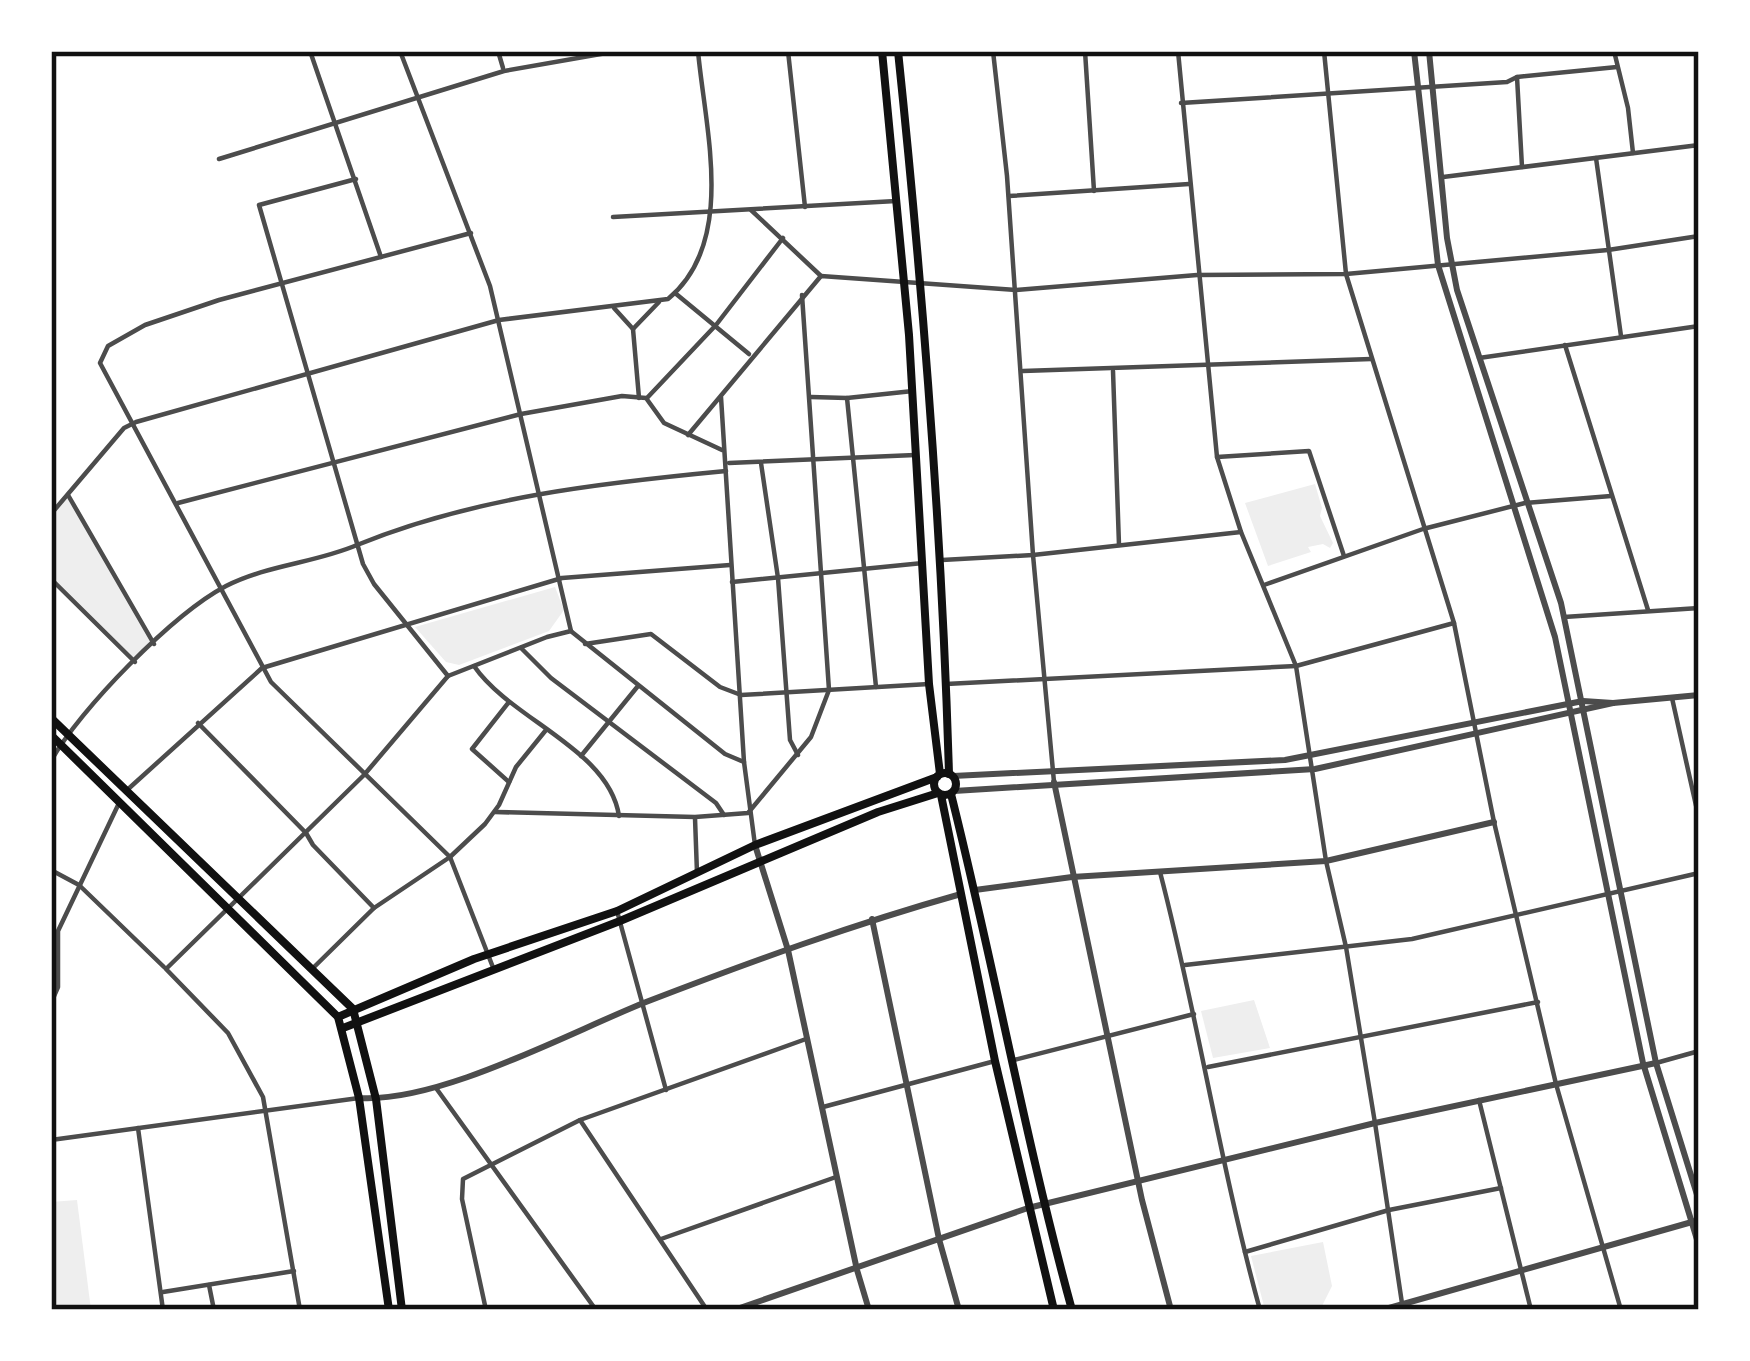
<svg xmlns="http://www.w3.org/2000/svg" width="1750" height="1361" viewBox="0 0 1750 1361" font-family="Inter,sans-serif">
<rect width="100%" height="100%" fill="#fff"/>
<g fill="#eee">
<path d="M1315,484L1322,508L1320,516L1333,543L1330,548L1323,544L1308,547L1311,552L1268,566L1245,503Z"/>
<path d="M68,495L154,644L135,662L51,579V514Z"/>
<path d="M555,587L564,610L549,631L459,665L446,662L415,627Z"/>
<path d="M1254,1000L1270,1048L1213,1058L1201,1011Z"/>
<path d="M77,1200L91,1310H51V1202Z"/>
<path d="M1323,1242L1332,1286L1320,1310H1265L1251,1256Z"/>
</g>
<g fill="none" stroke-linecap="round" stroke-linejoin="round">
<g stroke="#4c4c4c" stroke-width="4.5">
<path d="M310,51L381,257"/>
<path d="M400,51L490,286L571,631"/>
<path d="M498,51L503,68"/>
<path d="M788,51L805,207"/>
<path d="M993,51L1007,176L1033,555L1054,782"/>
<path d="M1085,51L1094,191"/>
<path d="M1178,51L1217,457L1241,532L1296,666L1326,861L1346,947L1375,1123L1403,1310"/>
<path d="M1324,51L1346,274L1454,623L1494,822L1556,1084L1621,1310"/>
<path d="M1614,51L1628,108L1633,153"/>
<path d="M1517,77L1522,167"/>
<path d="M1181,103L1507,82L1517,77L1617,67"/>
<path d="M1596,158L1621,336"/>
<path d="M219,159L504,71L618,51"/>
<path d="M1443,177L1699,145"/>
<path d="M356,179L259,205L363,564L374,584L448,676"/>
<path d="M1009,196L1189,184"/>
<path d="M751,210L821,276"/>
<path d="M613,217L896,201"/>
<path d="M471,233L219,300L145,325L108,346L100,363L271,682L450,857L494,970"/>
<path d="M675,293L749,354"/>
<path d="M614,308L633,329L659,302"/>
<path d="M633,329L639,398"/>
<path d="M1565,345L1648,610"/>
<path d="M1479,358L1699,326"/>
<path d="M1023,371L1371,359"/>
<path d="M1113,371L1119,545"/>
<path d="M721,397L744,762L755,845"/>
<path d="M811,397L847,398L913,391"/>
<path d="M647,398L716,325L783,238"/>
<path d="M847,398L876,687"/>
<path d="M688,435L821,276L1016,290L1197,275L1346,274L1608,250L1699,236"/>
<path d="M1217,457L1309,451L1344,556"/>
<path d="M729,463L915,455"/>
<path d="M761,463L778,578L790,740L798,755"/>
<path d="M68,495L154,644"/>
<path d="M178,503L521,414L622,396L646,398L664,423L722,450"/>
<path d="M51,514L124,428L136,422L499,320L668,299C737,242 705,129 698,51"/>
<path d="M942,560L1033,555L1241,532"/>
<path d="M51,579L135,662"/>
<path d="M732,582L923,563"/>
<path d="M1264,585L1423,529L1525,503L1611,496"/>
<path d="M1564,617L1699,608"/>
<path d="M572,632L725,754L744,762"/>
<path d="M585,644L651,634L720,687L741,695L929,684"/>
<path d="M521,648L551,678L716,803L724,815"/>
<path d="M474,666C511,720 609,749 619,816"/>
<path d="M946,684L1296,666L1454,623"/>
<path d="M1672,698L1699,819"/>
<path d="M198,723L306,833L313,845L374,908"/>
<path d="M581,756L638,686"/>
<path d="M51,761C80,709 173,614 226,586C267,565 315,563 357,545C475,497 600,483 726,471"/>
<path d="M509,782L472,749L509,702"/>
<path d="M126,791L262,668L562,578L730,565"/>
<path d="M495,812L695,817L748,813L811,737L829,690L802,295"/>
<path d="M695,818L697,873"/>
<path d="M51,870L79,885L164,967"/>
<path d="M1160,872C1198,1017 1220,1165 1260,1310"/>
<path d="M617,911L666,1090"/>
<path d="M1185,965L1412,939L1699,873"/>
<path d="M311,970L374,908L450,857L485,824L499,805L516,767L546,730"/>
<path d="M51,1003L58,987V931L120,801"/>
<path d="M1014,1060L1194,1014"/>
<path d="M1656,1063L1699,1051"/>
<path d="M1208,1067L1538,1002"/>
<path d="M436,1088L596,1310"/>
<path d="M1479,1100L1531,1310"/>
<path d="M823,1107L995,1061"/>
<path d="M580,1120L707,1310"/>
<path d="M138,1128L163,1310"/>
<path d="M51,1140L359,1098"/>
<path d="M661,1239L836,1177"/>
<path d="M1245,1252L1389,1210L1501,1188"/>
<path d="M209,1285L214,1310"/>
<path d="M163,1292L294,1271"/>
<path d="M300,1310L263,1097L228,1033L166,969L364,775L448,676L547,637L571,631"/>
<path d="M486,1310L462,1199L463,1179L580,1120L806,1039"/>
</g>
<g stroke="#4c4c4c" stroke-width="6">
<path d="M1414,51L1438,265L1555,637L1643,1063L1699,1246"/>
<path d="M1429,51L1447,238L1457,290L1561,603L1656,1063L1699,1201"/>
<path d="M953,776L1285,760L1583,701L1613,703"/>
<path d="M1054,782L1142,1200L1171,1310"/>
<path d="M954,791L1315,769L1613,703L1699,695"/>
<path d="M755,845L788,950L857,1270L869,1310"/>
<path d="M975,890L1072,877L1326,861L1494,822"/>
<path d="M872,919L939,1239L959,1310"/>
<path d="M359,1098C440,1103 568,1033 646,1002C750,962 854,924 961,894"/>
<path d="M734,1310L1028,1208L1375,1123L1656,1063"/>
<path d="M1382,1310L1699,1220"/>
</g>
<g stroke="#111" stroke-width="8">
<path d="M882,51L909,335L929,684L940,774"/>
<path d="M898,51C923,291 942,533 949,774"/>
<path d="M51,718L353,1009L376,1099L402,1310"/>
<path d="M51,735L338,1017L359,1098L389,1310"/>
<circle cx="945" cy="784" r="11"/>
<path d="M951,794C994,965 1025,1139 1072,1310"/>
<path d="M941,795L995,1061L1054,1310"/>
<path d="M338,1017L474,959L617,911L755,845L937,777"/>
<path d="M343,1028L620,921L878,812L938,793"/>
</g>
</g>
<rect width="1750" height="1361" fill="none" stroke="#ffffff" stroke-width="108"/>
<rect x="54" y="54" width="1642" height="1253" fill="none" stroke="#111" stroke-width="4.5"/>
</svg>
